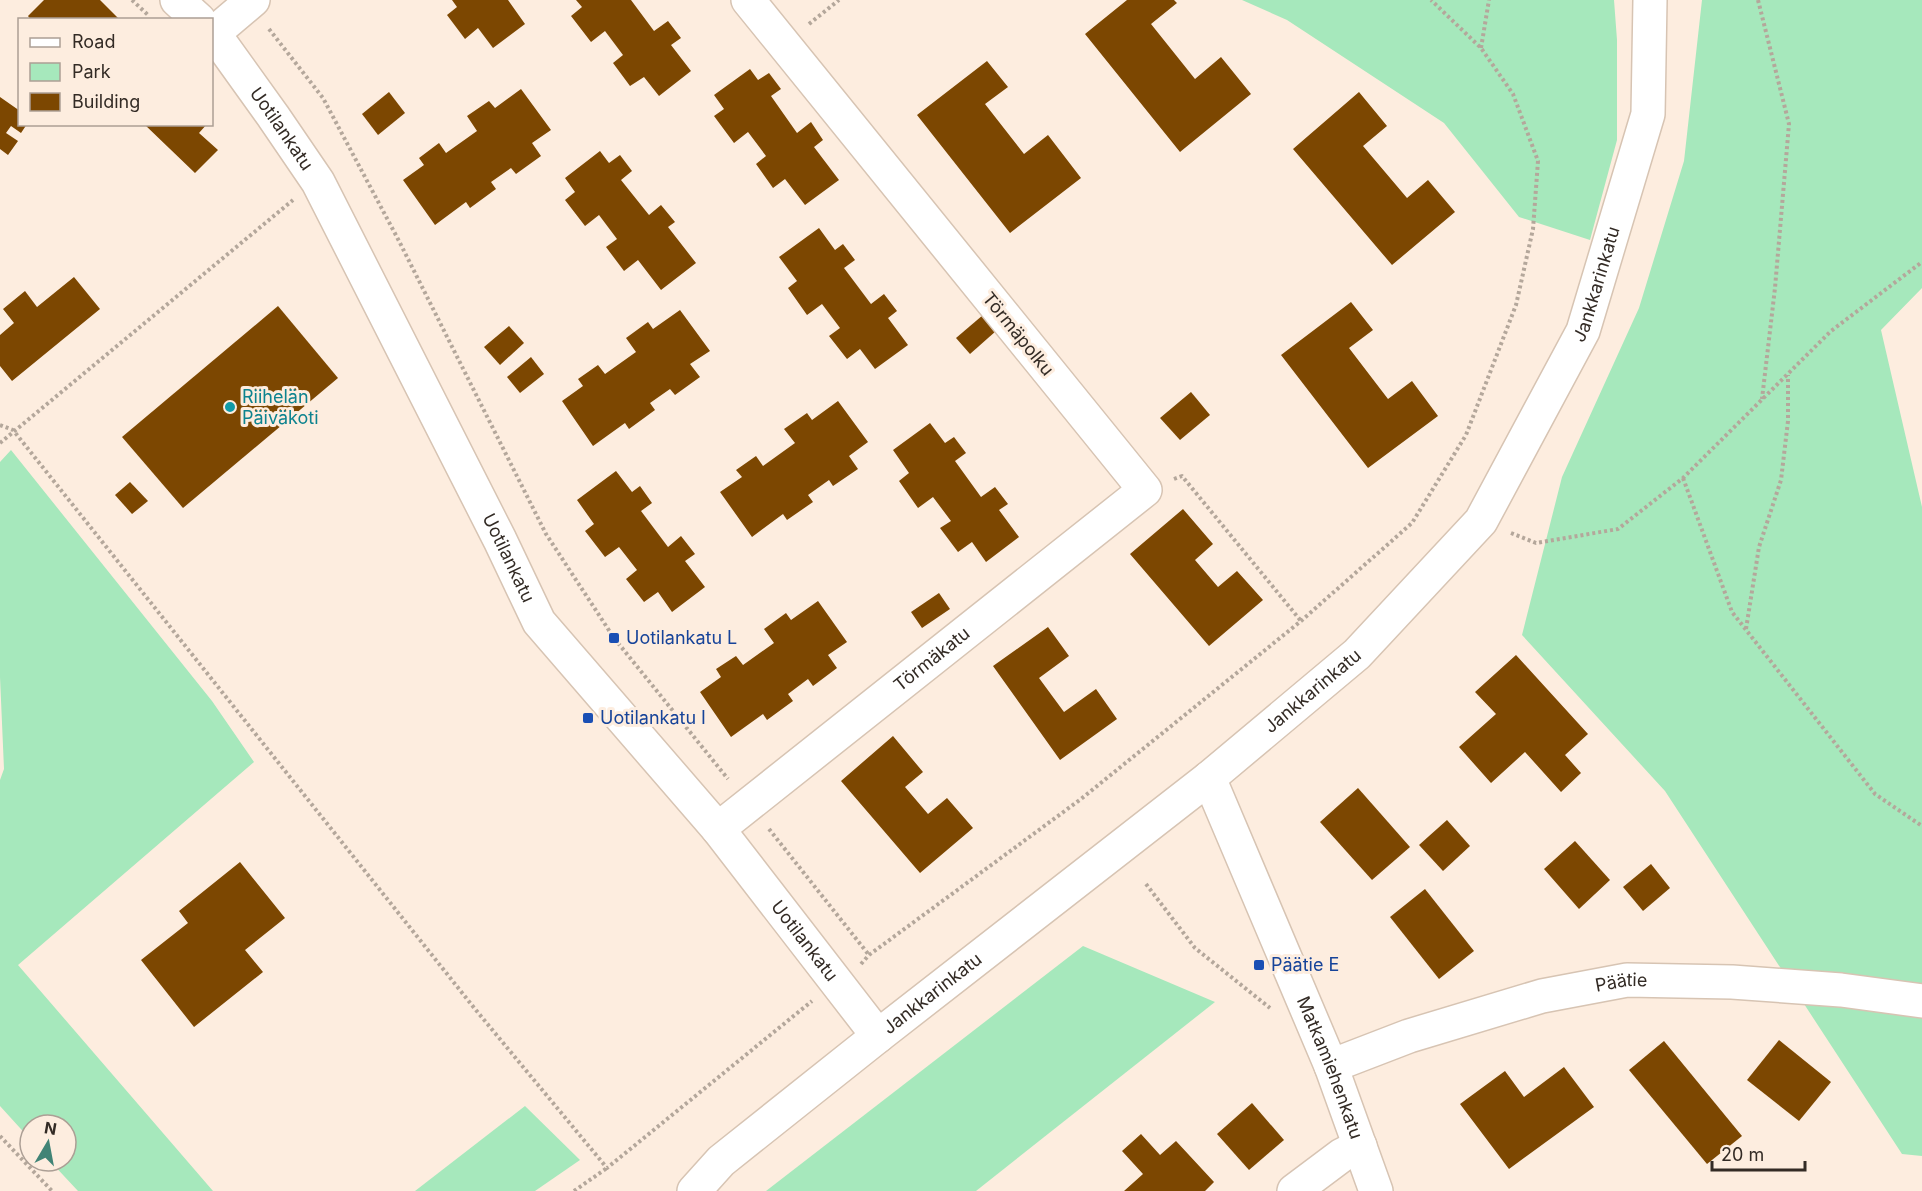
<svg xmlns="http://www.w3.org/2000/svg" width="1922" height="1191" viewBox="0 0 1922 1191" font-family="Inter,sans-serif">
<rect width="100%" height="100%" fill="#fdeddf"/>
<g fill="#a6e8bc">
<path d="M1242,0H1614L1617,40V140L1590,240L1519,217L1444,123L1287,20Z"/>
<path d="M1702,0H1922V288L1881,330L1922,507V1156L1902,1154L1665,791L1522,635L1562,477L1639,308L1684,161Z"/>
<path d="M11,450L212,701L254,762L18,965L213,1191H78L50,1161H66V1125H30V1139L0,1106V780L4,769L0,677V462Z"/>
<path d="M1083,946L1215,1002L976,1191H766Z"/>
<path d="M525,1106L580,1160L535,1191H415Z"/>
</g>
<g fill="#7c4701">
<path d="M44,0H100L120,20H31L28,16Z"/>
<path d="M452,0H508L525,24L493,48L478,28L465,39L447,15L457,7Z"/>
<path d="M576,0H631L654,31L668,21L681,38L671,45L691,71L659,96L644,77L630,86L613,63L623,55L605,31L591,42L571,16L582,7Z"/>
<path d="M1127,0H1174L1177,3L1151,24L1195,79L1221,57L1251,94L1180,152L1085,34Z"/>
<path d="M987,61L1008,87L985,104L1024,154L1048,135L1081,178L1010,233L917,115Z"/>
<path d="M750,69L758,80L769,73L781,89L771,96L797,133L811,122L823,140L814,147L839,180L805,205L785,179L773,188L756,164L766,156L748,132L734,143L714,116L724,109L714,95Z"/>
<path d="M521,89L551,130L532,143L541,156L516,174L511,168L491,182L496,189L470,208L466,202L435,225L403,180L424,165L419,158L439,143L446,153L477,131L467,116L489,101L495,108Z"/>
<path d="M389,92L405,113L378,135L362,114Z"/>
<path d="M1359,92L1387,126L1363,146L1407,198L1428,180L1455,212L1392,265L1293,149Z"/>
<path d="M0,97L20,111V124H27L21,133L11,126L6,133L18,141L8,155L0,149Z"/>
<path d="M144,124H207L199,133L218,150L195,173Z"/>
<path d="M600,151L609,163L620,155L632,171L621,180L649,215L661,205L675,222L668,227L696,263L661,290L638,260L624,271L606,247L617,239L599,215L585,226L565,200L575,192L565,178Z"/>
<path d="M819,228L835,250L843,244L855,260L844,268L871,304L884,294L897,311L888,318L908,345L875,369L860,349L847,359L829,336L840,328L822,304L807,315L788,288L797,281L779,257Z"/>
<path d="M74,277L100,309L12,381L0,366V335L14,323L3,309L25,291L37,307Z"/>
<path d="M1351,302L1373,330L1349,348L1388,399L1412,381L1438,416L1368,468L1281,355Z"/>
<path d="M278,306L338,378L183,508L122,437Z"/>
<path d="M680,310L710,351L690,364L700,377L675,395L670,389L650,403L655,410L629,429L625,423L593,446L562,401L583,386L578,379L598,365L605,374L636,352L626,338L648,322L653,329Z"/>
<path d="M983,315L996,331L970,354L956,338Z"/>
<path d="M509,326L524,343L500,365L484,347Z"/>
<path d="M531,357L544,374L520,393L507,377Z"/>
<path d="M1191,392L1210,415L1180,440L1160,418Z"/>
<path d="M838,401L868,442L849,456L858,469L833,486L829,480L808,495L813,502L787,520L783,514L752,537L720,492L742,477L736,470L756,456L763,466L795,443L784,429L807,413L812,420Z"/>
<path d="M930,423L945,443L954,437L966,453L955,461L981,497L995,487L1008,504L999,510L1019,537L986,562L972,542L958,552L940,528L951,521L933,497L918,508L899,481L909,473L893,450Z"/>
<path d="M616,471L632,492L640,486L652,503L641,511L668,547L681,536L695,554L685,561L705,587L672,612L658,592L644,602L626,579L637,570L619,547L605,557L585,531L594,524L577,500Z"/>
<path d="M130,482L148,501L132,514L115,495Z"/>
<path d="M1183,509L1213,544L1195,560L1218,587L1237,571L1263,600L1209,646L1130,554Z"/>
<path d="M939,593L950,609L922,628L911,612Z"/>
<path d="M818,601L847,642L828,655L837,668L813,686L808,679L788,694L793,701L767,720L763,714L731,737L700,692L721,677L716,669L736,656L743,665L774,643L764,629L786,613L791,620Z"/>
<path d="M1048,627L1069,656L1039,678L1064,712L1096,689L1117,719L1060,760L993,666Z"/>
<path d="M1516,655L1588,734L1565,755L1581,773L1561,792L1525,752L1491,783L1459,747L1496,714L1475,692Z"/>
<path d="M893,736L923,772L905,787L928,814L947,798L973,828L920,873L841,781Z"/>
<path d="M1358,788L1410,847L1372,880L1320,822Z"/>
<path d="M1447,820L1470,846L1443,871L1419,845Z"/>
<path d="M1575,841L1610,880L1579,909L1544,869Z"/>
<path d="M240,862L285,918L245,950L263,972L194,1027L141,960L188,923L179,911Z"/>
<path d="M1651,864L1670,888L1643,911L1623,887Z"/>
<path d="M1425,889L1474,951L1439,979L1390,917Z"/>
<path d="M1779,1040L1831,1082L1799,1121L1747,1080Z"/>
<path d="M1664,1041L1742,1136L1707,1164L1629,1070Z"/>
<path d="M1564,1067L1594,1107L1509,1169L1460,1104L1505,1071L1524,1097Z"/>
<path d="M1252,1103L1284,1140L1249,1170L1217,1134Z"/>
<path d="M1141,1134L1160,1155L1176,1141L1214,1182L1205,1191H1124L1143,1174L1122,1151Z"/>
</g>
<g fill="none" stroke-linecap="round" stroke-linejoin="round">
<defs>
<g id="street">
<path d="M177,0L199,20"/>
<path id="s1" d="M212,31L273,116L318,182L500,540L539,622L718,829L878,1036"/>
<path d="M214,33L253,0"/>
<path id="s2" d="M718,829L1145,490L748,0"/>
<path id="s3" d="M1331,1066L1409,1036L1542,996L1627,980L1732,982L1841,990L1922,1001"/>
<path d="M1294,1191L1342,1155L1360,1146"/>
</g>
<g id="secondary">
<path id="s4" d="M1209,778L1331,1066L1376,1191"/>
<path id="s5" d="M694,1191L721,1161L878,1036L1209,778L1357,654L1481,521L1583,331L1648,114L1650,0"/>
</g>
</defs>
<use href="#street" stroke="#d7c4b3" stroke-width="36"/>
<use href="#secondary" stroke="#d7c4b3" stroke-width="36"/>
<g stroke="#b4a79b" stroke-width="4" stroke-dasharray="3 3" stroke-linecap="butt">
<path d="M132,0L148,15"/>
<path d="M1758,0L1789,124L1775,288L1762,399"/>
<path d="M809,24L839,0"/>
<path d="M269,29L323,98L399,241L546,534L614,638L728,779"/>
<path d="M1481,48L1489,0"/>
<path d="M0,425L13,430L475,1009L607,1168L812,1001"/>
<path d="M0,443L293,200"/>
<path d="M1683,478L1732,612L1875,794L1922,826"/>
<path d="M1174,479L1182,476L1301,621"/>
<path d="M1511,533L1536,543L1618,529L1683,478L1831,331L1922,262"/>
<path d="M1746,629L1759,547L1781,480L1788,421V375"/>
<path d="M769,829L869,955"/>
<path d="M1146,884L1195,948L1270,1008"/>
<path d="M861,964L869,955L1081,799L1301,621L1412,523L1466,435L1516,305L1533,229L1538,161L1513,94L1481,48L1431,0"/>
<path d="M0,1136L52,1191"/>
<path d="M574,1191L607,1168"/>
</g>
<use href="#street" stroke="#fff" stroke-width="33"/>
<use href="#secondary" stroke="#fff" stroke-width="33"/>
</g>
<circle fill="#0f9aa8" stroke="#fdeddf" stroke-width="2" cx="230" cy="407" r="6"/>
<g fill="#1a4fb4" stroke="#fdeddf" stroke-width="2">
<rect x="608" y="632" width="12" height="12" rx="3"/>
<rect x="582" y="712" width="12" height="12" rx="3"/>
<rect x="1253" y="959" width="12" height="12" rx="3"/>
</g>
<g text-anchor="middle" stroke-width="6" stroke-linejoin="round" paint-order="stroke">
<g font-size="18" fill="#332b25" stroke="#fdeddf">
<text dy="6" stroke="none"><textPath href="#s1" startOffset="120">Uotilankatu</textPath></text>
<text dy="6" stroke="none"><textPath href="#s5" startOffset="1300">Jankkarinkatu</textPath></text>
<text transform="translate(1018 334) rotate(51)" y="6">Törmäpolku</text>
<text dy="6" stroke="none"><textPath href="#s1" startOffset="606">Uotilankatu</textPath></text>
<text dy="6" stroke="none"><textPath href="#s2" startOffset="273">Törmäkatu</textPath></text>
<text dy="6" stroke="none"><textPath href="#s5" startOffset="796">Jankkarinkatu</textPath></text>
<text dy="6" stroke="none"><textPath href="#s1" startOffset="1092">Uotilankatu</textPath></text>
<text dy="6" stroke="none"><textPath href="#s3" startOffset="303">Päätie</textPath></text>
<text dy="6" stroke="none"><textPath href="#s5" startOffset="310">Jankkarinkatu</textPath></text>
<text dy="6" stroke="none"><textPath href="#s4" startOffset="314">Matkamiehenkatu</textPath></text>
</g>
<g font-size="18" fill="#0d838f" stroke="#fdeddf" text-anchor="start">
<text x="242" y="403">Riihelän<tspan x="242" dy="21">Päiväkoti</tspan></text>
</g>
<g font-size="18" fill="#164399" stroke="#fdeddf" text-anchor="start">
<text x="626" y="644">Uotilankatu L</text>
<text x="600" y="724">Uotilankatu I</text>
<text x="1271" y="971">Päätie E</text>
</g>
</g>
<rect x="18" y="18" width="195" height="108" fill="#fdeddf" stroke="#ac9f95" stroke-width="1.5"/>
<rect x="30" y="38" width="30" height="9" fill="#ffffff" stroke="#ac9f95" stroke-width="1.5"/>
<text x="72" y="48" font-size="18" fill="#332b25">Road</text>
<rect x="30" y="63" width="30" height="18" fill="#a6e8bc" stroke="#ac9f95" stroke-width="1.5"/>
<text x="72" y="78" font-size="18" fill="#332b25">Park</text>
<rect x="30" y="93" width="30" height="18" fill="#7c4701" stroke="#ac9f95" stroke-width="1.5"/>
<text x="72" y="108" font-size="18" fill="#332b25">Building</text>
<g transform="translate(48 1143) rotate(10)"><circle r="28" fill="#fdeddf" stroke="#ac9f95" stroke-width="1.5"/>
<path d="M0-4.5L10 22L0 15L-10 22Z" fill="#418476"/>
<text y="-9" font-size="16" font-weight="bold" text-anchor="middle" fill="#332b25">N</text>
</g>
<path d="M1712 1161v9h93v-9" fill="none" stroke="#332b25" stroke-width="3"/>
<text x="1721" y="1161" font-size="18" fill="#332b25" stroke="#fdeddf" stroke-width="4.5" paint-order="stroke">20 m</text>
</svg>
